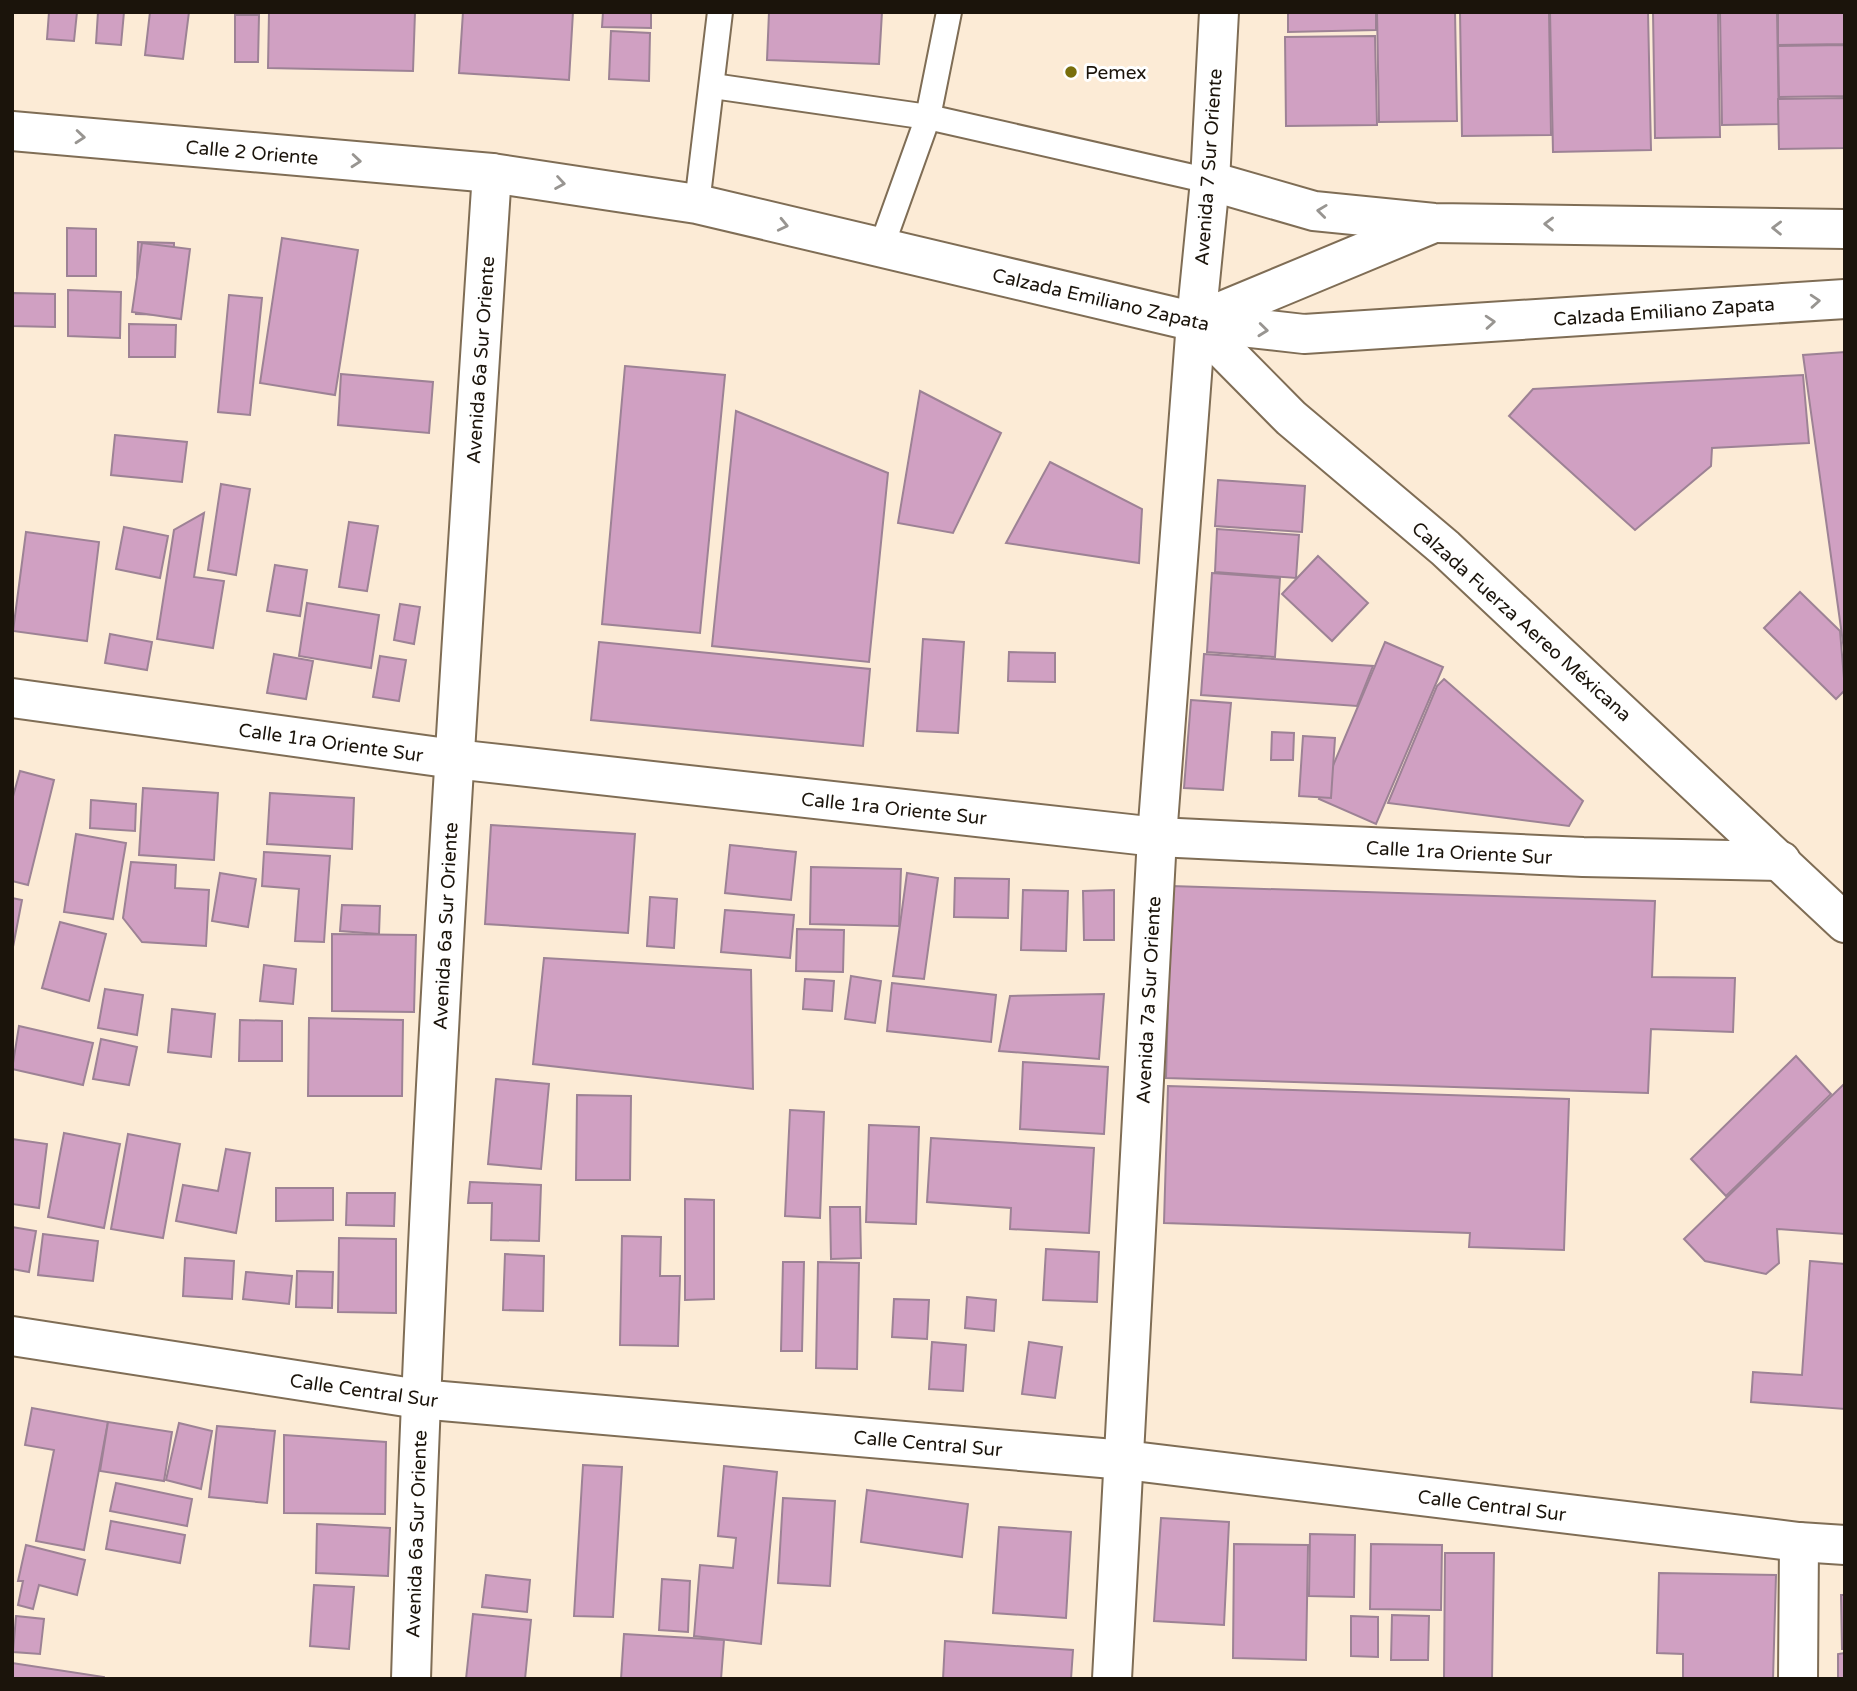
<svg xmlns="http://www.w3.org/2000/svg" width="1857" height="1691" viewBox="0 0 1857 1691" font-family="'Varela Round',sans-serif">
<rect width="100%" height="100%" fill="#fcebd6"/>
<g fill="#d0a0c2" stroke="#9d8295" stroke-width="2">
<path d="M49,12H77L74,41L47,39Z"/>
<path d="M98,12H124L121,45L96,43Z"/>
<path d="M150,12H189L183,59L145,55Z"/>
<path d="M269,12H415L413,71L268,68Z"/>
<path d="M463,12H573L569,80L459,73Z"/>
<path d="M603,12H651V28L602,27Z"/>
<path d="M769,12H882L879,64L767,60Z"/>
<path d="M1288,12H1376V30L1288,32Z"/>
<path d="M1377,12H1455L1457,121L1379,122Z"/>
<path d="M1460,12H1549L1551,135L1462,136Z"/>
<path d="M1550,12H1648L1651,150L1553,152Z"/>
<path d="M1653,12H1718L1720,137L1655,138Z"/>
<path d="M1720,12H1777L1779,124L1722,125Z"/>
<path d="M1778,12H1845V44L1778,45Z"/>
<path d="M235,15H259L258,62H235Z"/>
<path d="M611,31L650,33L649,81L609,79Z"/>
<path d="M1375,36L1377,125L1286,126L1285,37Z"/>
<path d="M1845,45V96L1779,97L1778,46Z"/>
<path d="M1845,98V148L1779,149L1778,99Z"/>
<path d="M67,228L96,229V276H67Z"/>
<path d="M282,238L358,250L335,395L260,383Z"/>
<path d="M138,242L174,243L173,315L136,314Z"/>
<path d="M142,243L190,249L181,319L132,312Z"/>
<path d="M68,290L121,292L120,338L68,336Z"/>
<path d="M13,293L55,294V327L12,326Z"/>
<path d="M229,295L262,298L250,415L218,412Z"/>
<path d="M129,324L176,325L175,357H129Z"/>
<path d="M1845,352V657L1803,355Z"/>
<path d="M625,366L725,375L700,633L602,624Z"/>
<path d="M341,374L433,382L429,433L338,425Z"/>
<path d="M1803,375L1809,443L1712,448L1711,466L1635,530L1509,416L1533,389Z"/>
<path d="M920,391L1001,433L953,533L898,523Z"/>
<path d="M736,411L888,473L869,662L712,646Z"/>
<path d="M115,435L187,442L182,482L111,475Z"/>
<path d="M1050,462L1142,509L1139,563L1006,543Z"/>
<path d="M1218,480L1305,486L1302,532L1215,526Z"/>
<path d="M221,484L250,489L236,575L208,570Z"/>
<path d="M204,513L194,577L224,581L213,648L157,639L174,530Z"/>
<path d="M349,522L378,526L367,591L339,587Z"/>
<path d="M124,527L168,536L160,578L116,569Z"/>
<path d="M1217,529L1299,535L1296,578L1215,572Z"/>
<path d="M26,532L99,542L87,641L13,631Z"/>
<path d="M1318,556L1368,603L1332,641L1282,594Z"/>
<path d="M275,565L307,570L300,616L267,611Z"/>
<path d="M1212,573L1280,578L1275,657L1207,652Z"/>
<path d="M1800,592L1840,631L1845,690L1836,699L1764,628Z"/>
<path d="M307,603L379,615L371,668L299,656Z"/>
<path d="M400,604L420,607L414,644L394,640Z"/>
<path d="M110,634L152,642L147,670L105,663Z"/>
<path d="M923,639L964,642L958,733L917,731Z"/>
<path d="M599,642L870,669L863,746L591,720Z"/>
<path d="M1385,642L1443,667L1376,824L1319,799Z"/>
<path d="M1009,652L1055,653V682L1008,681Z"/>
<path d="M274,654L313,661L306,699L267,693Z"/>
<path d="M1204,654L1373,666L1357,706L1201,695Z"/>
<path d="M380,656L406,660L399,701L373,697Z"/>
<path d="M1444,679L1583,801L1569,826L1388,803L1437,686Z"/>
<path d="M1191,700L1231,703L1223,790L1184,788Z"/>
<path d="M1272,732L1294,733L1293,760H1271Z"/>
<path d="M1303,736L1335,738L1331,798L1299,796Z"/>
<path d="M20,771L54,780L28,885L12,881V800Z"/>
<path d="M143,788L218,793L214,860L139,855Z"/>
<path d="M270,793L354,798L352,849L267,844Z"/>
<path d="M91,800L136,804L135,831L90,828Z"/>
<path d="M491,825L635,834L628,933L485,924Z"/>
<path d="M76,834L126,843L113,919L64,912Z"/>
<path d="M730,845L796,852L791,900L725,893Z"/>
<path d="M264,852L330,856L324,942L295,941L299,889L262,886Z"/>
<path d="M131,862L176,865L175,888L209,890L206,946L142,942L123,918Z"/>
<path d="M811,867L901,869L899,926L810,924Z"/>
<path d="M220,873L256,879L248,927L212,921Z"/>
<path d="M907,873L938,878L924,979L893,976Z"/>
<path d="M955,878L1009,879L1008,918L954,917Z"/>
<path d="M1171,886L1655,901L1652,977L1735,978L1733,1032L1651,1029L1648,1093L1166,1078Z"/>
<path d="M1023,890L1068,891L1066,951L1021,950Z"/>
<path d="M1114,890V940H1084L1083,891Z"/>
<path d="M650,897L677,899L674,948L647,946Z"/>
<path d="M12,898L22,900L12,952Z"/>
<path d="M342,905L380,906L379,934L340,931Z"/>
<path d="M725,910L794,915L790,958L721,952Z"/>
<path d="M60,922L106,934L89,1001L42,988Z"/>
<path d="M797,929L844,930L843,972L796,971Z"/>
<path d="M332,934L416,935L414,1012L332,1011Z"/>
<path d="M544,958L751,970L753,1089L533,1064Z"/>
<path d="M264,965L296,969L293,1004L260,1001Z"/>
<path d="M851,976L881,981L875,1023L845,1019Z"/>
<path d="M805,979L834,981L832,1011L803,1009Z"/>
<path d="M892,983L996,995L991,1042L887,1031Z"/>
<path d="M105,989L143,995L137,1035L98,1028Z"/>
<path d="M1104,994L1099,1059L999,1051L1010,996Z"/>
<path d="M172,1009L215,1014L211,1057L168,1052Z"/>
<path d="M309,1018L403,1020L402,1096H308Z"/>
<path d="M240,1020L282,1021V1061H239Z"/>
<path d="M19,1026L93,1043L83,1085L12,1069Z"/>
<path d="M101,1039L137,1047L129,1085L93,1079Z"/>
<path d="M1796,1056L1831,1094L1726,1196L1691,1159Z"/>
<path d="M1023,1062L1108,1067L1104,1134L1020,1129Z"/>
<path d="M496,1079L549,1084L541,1169L488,1164Z"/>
<path d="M1845,1083V1234L1777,1229L1779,1263L1766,1274L1705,1261L1684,1239Z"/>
<path d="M1168,1086L1569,1099L1564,1250L1469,1247L1470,1233L1164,1223Z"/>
<path d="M577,1095L631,1096L630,1180H576Z"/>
<path d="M790,1110L824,1112L820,1218L785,1216Z"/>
<path d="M869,1125L919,1127L916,1224L866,1222Z"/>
<path d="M64,1133L120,1144L104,1228L48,1217Z"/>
<path d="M128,1134L180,1144L163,1238L111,1229Z"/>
<path d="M931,1138L1094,1148L1089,1233L1010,1229L1011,1208L927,1202Z"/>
<path d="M12,1139L47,1144L39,1208L12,1204Z"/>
<path d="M226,1149L250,1153L236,1233L176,1221L183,1185L218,1191Z"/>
<path d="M470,1182L541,1185L539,1241L491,1240L492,1203H468Z"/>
<path d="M276,1188H333V1220L276,1221Z"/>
<path d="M347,1193H395L394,1226L346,1225Z"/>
<path d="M685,1199L714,1200V1299L685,1300Z"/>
<path d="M830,1207H860L861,1258L831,1259Z"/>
<path d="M12,1227L36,1231L29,1272L12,1269Z"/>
<path d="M43,1234L98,1241L93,1281L38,1275Z"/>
<path d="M622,1236L661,1237L660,1276H680L678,1346L620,1345Z"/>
<path d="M339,1238L396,1239V1313L338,1312Z"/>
<path d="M1046,1249L1099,1252L1097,1302L1043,1300Z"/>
<path d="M505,1254L544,1256L543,1311L503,1310Z"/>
<path d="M185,1258L234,1261L232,1299L183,1296Z"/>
<path d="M1810,1261L1845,1264V1409L1751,1402L1753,1372L1802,1375Z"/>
<path d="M783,1262H804L802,1351H781Z"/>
<path d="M818,1262L859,1263L857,1369L816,1368Z"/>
<path d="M297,1271L333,1272L332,1308L296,1307Z"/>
<path d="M246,1272L292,1276L289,1304L243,1299Z"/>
<path d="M967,1297L996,1300L994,1331L965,1328Z"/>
<path d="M894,1299L929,1300L927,1339L892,1337Z"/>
<path d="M932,1342L966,1345L963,1391L929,1389Z"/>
<path d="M1029,1342L1062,1347L1055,1398L1022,1394Z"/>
<path d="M32,1408L108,1422L84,1550L36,1541L54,1450L25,1445Z"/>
<path d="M108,1422L172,1432L164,1481L100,1471Z"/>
<path d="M179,1423L212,1431L201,1489L166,1480Z"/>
<path d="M217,1426L275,1431L267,1503L209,1497Z"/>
<path d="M284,1435L386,1442L385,1514L284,1513Z"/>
<path d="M583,1465L622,1467L613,1617L574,1616Z"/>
<path d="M724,1466L777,1472L761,1644L694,1636L700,1565L733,1568L736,1538L718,1536Z"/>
<path d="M116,1483L192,1499L187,1526L110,1511Z"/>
<path d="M867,1490L968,1504L962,1557L861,1542Z"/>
<path d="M783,1498L835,1501L830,1586L778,1583Z"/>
<path d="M1161,1518L1229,1522L1224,1625L1154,1621Z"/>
<path d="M111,1521L185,1535L180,1563L106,1549Z"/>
<path d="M317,1524L390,1528L388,1576L316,1573Z"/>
<path d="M999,1527L1071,1532L1066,1618L993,1613Z"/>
<path d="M1310,1534L1355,1535L1354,1597L1309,1596Z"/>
<path d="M1234,1544L1308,1545L1306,1660L1233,1658Z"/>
<path d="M1371,1544L1442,1545L1441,1610L1370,1609Z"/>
<path d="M26,1545L85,1560L77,1595L39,1585L33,1609L18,1605L23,1581H18Z"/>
<path d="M1445,1553H1494L1492,1679H1444Z"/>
<path d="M1659,1573L1776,1575L1773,1679H1683V1654L1657,1653Z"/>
<path d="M486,1575L530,1580L527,1612L482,1607Z"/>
<path d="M662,1579L690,1581L688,1632L659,1630Z"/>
<path d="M314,1585L354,1587L349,1649L310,1646Z"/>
<path d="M1841,1595H1845V1649H1842Z"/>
<path d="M473,1614L531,1620L525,1679H466Z"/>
<path d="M1392,1615L1429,1616L1428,1660H1391Z"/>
<path d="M16,1616L44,1619L40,1654L13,1652Z"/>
<path d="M1351,1616L1378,1617V1657L1351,1656Z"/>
<path d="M624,1634L724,1640L721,1679H621Z"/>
<path d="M945,1641L1073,1650L1071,1679H943Z"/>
<path d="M1845,1653V1679H1838V1654Z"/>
<path d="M12,1663L104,1677V1679H12Z"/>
</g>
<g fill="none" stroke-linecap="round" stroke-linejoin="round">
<defs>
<g id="lane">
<path d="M713,86L928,117L1210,181"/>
<path d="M697,204L720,12"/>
<path d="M881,248L928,117L949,12"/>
</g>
<g id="street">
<path d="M1196,322L1291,418L1445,548L1845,923"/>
<path d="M12,698L454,759L1157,837L1583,857L1781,861"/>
<path d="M12,1336L419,1399L1125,1460L1799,1542L1845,1545"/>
<path d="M411,1679C426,1176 459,675 492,173"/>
<path d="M1112,1679L1157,837L1196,322"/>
<path d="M1798,1679L1799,1542"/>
</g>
<g id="secondary">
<path d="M12,131L492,173L697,204L1196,322L1304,334L1845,299"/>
<path d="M1210,181L1314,211L1434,223L1845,229"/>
<path d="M1198,321L1429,225"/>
<path d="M1196,322L1210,181L1219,12"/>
</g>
</defs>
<use href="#lane" stroke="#7f6d55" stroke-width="28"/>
<use href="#street" stroke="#7f6d55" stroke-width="42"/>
<use href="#secondary" stroke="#7f6d55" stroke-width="42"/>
<use href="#lane" stroke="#fff" stroke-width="24"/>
<use href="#street" stroke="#fff" stroke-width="38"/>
<use href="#secondary" stroke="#fff" stroke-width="38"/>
</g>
<defs><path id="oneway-chevron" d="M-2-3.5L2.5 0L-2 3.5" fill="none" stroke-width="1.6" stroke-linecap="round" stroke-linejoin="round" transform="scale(1.75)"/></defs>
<g stroke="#989591">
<use href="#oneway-chevron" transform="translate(80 137) rotate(5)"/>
<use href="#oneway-chevron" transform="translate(356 161) rotate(5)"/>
<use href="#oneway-chevron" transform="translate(560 183) rotate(9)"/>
<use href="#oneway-chevron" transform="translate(1322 211) rotate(-173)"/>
<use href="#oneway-chevron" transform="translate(1549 224) rotate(-179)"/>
<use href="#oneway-chevron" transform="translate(783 225) rotate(13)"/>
<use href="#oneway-chevron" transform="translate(1777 228) rotate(-179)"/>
<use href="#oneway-chevron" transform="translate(1815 301) rotate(-4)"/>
<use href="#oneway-chevron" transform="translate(1490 322) rotate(-4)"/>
<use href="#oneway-chevron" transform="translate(1263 330) rotate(6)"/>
</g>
<circle fill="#786e0b" stroke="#fff" stroke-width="2.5" cx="1071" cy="72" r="7"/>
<g text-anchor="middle" stroke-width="6" stroke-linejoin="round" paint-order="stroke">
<g font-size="19" fill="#1b140b" stroke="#fff" text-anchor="start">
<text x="1085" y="79">Pemex</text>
</g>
<g font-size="19" fill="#1b140b" stroke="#fff">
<text transform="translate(252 152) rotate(5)" y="7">Calle 2 Oriente</text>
<text transform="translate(1208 167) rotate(-86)" y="7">Avenida 7 Sur Oriente</text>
<text transform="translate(1101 299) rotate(13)" y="7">Calzada Emiliano Zapata</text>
<text transform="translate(1664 311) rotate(-4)" y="7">Calzada Emiliano Zapata</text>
<text transform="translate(480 360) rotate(-86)" y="7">Avenida 6a Sur Oriente</text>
<text transform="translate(1522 621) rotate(42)" y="7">Calzada Fuerza Aereo Méxicana</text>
<text transform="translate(331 742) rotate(8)" y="7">Calle 1ra Oriente Sur</text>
<text transform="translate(894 808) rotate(6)" y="7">Calle 1ra Oriente Sur</text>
<text transform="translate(1459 852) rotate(3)" y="7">Calle 1ra Oriente Sur</text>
<text transform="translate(445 926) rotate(-87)" y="7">Avenida 6a Sur Oriente</text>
<text transform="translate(1148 1000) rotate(-87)" y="7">Avenida 7a Sur Oriente</text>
<text transform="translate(364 1390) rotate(8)" y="7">Calle Central Sur</text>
<text transform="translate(928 1443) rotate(5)" y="7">Calle Central Sur</text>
<text transform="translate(1492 1505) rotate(7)" y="7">Calle Central Sur</text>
<text transform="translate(416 1534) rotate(-88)" y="7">Avenida 6a Sur Oriente</text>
</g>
</g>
<rect width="1857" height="1691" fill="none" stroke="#1b140b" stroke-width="28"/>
</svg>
